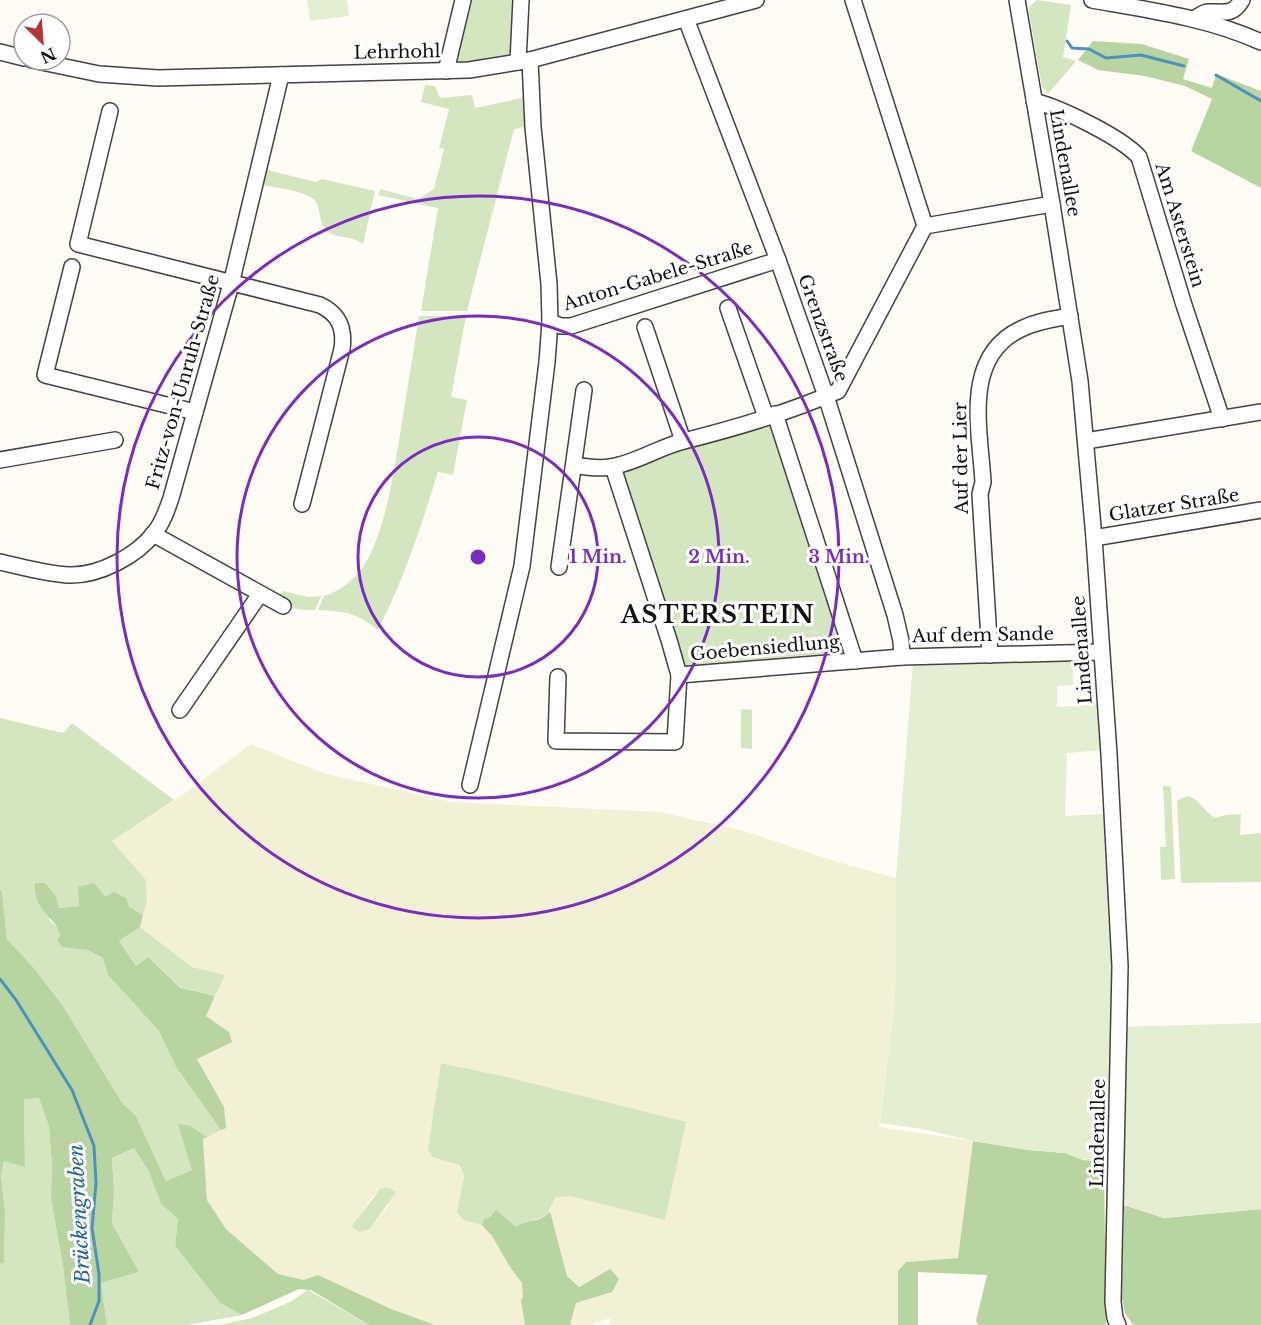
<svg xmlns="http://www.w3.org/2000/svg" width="1261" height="1325" viewBox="0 0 1261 1325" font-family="'Libre Baskerville',serif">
<rect width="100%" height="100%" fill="#fefcf4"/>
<path fill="#f2f0d5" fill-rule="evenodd" d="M251,744L326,774L452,802L660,812L744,831L834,861L896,878L895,1000L879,1127L973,1141L958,1258L906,1262L898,1271V1325H610V1318L591,1325H570L576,1303L612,1292L610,1269L578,1287L567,1276L550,1211L556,1196H571L578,1095L507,1077L442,1063L428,1149L432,1157L458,1165L464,1176L457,1212L463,1220L482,1225L492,1236L510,1267L522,1283L524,1296L521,1301L525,1325H435L304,1280L277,1274L226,1229L207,1200L203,1139L224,1108L197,1058L229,1032L206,1016L225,975L192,967L140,927L147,901L146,880L112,841L181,796ZM378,1193L389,1205L370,1229L353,1226L372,1197Z"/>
<g fill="#d4e6c0">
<path d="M467,0H516L512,50L505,59L459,64L455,56Z"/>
<path d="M1037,0L1071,5L1063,57L1076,61L1048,94L1042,87L1029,12L1030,6Z"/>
<path d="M425,85L435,86L440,98L472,95L475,108L526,97L529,126L514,129L467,311H421L438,208L378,195L380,189L418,199L434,189L444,149L439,148L449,109L421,102Z"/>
<path d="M267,170L316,182L322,179L375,191L363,244C351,235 338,239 328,232C319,225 321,212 316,202C310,191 275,188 263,185Z"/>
<path d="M419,316H466L451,397L467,400L453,475L438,472C421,527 404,579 378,630C357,613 344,611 318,610L324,596C343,590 358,577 368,559C387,521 393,476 400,435C406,395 413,356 419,316Z"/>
<path d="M771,419L852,657L685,671L617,468Z"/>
<path d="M283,591L308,597L321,596L315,610C298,610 291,610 279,597Z"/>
<path d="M741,709L752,710V749L741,748Z"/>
<path d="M0,718L63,733L72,723L174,800L112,841L146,880L147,901L143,915L105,897L79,906L59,908L56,896L49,920L59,929L62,946L87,950L103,958L108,975L159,1031L176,1067L221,1130L207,1137L191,1126L192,1170L166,1181L136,1116L122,1104L63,1006L33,967L7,939L2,892L0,888Z"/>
<path d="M1163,786H1171L1175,879L1161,880L1160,847H1166Z"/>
<path d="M1188,796C1201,800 1204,812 1215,818L1226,815L1241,814L1240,835L1261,833V882L1181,883L1177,800Z"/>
<path d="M140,927L192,967L225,975L215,996L182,988L148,957L136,966L119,941Z"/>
<path d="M441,1063L507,1077L686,1122L665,1220L571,1196L556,1197L546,1217C535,1220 525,1220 516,1227L490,1217L484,1219L482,1225L463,1220L457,1212L464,1176L459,1165L432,1157L428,1149Z"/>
<path d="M24,1098H40L49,1126L52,1166L51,1199L63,1266L70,1325H0V1264L4,1263L5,1211L1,1175L4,1161L25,1166Z"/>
<path d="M134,1148L149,1172L161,1204L178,1219L175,1246L220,1303L242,1315L187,1325H107L101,1283L139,1272L112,1223L114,1192L112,1158Z"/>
<path d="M381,1188H389L396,1192L370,1229L359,1232L352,1226Z"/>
<path d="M308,1290L369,1325H219L252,1318L290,1302Z"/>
</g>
<g fill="#b8d5a1">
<path d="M1093,41L1142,44L1189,59L1183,79L1212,88L1216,74L1261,91V188L1191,151L1212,99L1185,86L1145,76L1098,70L1078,60Z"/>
<path d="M35,883H45L56,896L59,908L79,906L78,887L94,883L105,897L114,892L126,898L129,907L143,915L140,927L119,941L136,966L148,957L181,988L215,996L206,1016L229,1032L232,1042L197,1059L224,1107L226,1128L221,1130L176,1067L159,1031L108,975L103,958L87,950L62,947L57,940L60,936C58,918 33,912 35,883Z"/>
<path d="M0,888L2,892L7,939L33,967L63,1006L122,1103L136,1116L166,1181L192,1170L178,1124L191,1126L207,1137L203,1139L207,1200L226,1229L278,1274L304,1280L318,1275L391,1309L435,1325H369L311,1290L299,1289L242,1315L220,1303L175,1246L178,1219L161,1204L149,1172L134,1148L112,1158L114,1192L112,1223L139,1272L101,1283L107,1325H70L63,1266L51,1199L52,1166L49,1126L39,1098L24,1099L25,1167L4,1161L1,1175L5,1211L4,1263L0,1264Z"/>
<path d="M973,1141L1029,1150L1065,1153L1083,1160L1104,1161L1106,1325H978L976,1321L987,1275L918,1272V1325H898V1271L906,1262L958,1258Z"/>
<path d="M1124,1205L1164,1218L1261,1209V1325H1133L1125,1313L1122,1298Z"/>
<path d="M496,1210L516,1227C529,1217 542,1224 550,1211L567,1276L579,1287L610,1269L619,1279L612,1292L576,1303L570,1325H525L521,1301L523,1296L522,1283L510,1267L492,1236L482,1225L484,1219L490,1217Z"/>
</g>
<g fill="#e4eed1">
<path d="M307,0H347L349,16L310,21Z"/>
<path d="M1073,656V685L1057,686V707L1101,704L1104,750L1067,753L1065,816L1106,814L1116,1027L1261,1023V1209L1164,1218L1124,1205V1163L1083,1160L1065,1153L1029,1150L973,1141L923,1129L880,1123L895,1000L896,878L913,662Z"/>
</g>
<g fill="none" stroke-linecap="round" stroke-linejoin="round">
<g stroke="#4b92c0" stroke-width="3">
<path d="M1067,41L1072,48L1089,49L1106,58L1141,55L1184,66"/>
<path d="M1216,75L1261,101"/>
<path d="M0,979L16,1000L72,1090L94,1146L96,1183L92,1228L99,1274V1301L90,1325"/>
</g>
<defs>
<g id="minor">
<path d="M853,0L925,226"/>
<path d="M1017,0L1052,204L1080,381L1094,538L1109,754L1120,966L1113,1302L1115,1318L1118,1325"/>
<path d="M1092,0C1149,10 1208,18 1261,42"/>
<path d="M686,19L778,260L826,396L895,615L901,641L902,657"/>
<path d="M1193,19C1198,17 1202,13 1207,12C1223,11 1232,17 1242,0"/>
<path d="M0,52L24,58"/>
<path d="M32,60L99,74L158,78L469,70L530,60L756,0"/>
<path d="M518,62L521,0"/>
<path d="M446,71L463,0"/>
<path d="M1034,101C1061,108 1121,137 1139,157L1184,305L1222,419"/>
<path d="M110,111L78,244L320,305C339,314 345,328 342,349L302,504"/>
<path d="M72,267L45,375L195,412"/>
<path d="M728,308L766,417"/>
<path d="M550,322L561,326H571L778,260"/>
<path d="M645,327L683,441"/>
<path d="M775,414L855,661"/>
<path d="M1086,441L1261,412"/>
<path d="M0,460L115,440"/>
<path d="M574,465C586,467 598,469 610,467C636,463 659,447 684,441C736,428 790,412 838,391L925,226L1052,204"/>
<path d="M153,534L283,606"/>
<path d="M1094,538L1261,510"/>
<path d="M0,562C23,567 46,574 69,575C99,576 137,556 155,532C163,522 167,510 171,498L231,284L281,75"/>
<path d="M559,567L584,390"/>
<path d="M990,655L980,494L983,482C980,429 962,357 1021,329C1037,321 1054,319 1070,316"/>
<path d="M679,675L902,657L1101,652"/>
<path d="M558,677L556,741L675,742L679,675L669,640L613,467"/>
<path d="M180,710L260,594"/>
<path d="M470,785L522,566L547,362L550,322L549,284L533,127L530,60"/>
</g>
</defs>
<use href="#minor" stroke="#434343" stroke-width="18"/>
<use href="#minor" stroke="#fff" stroke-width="15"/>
</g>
<g fill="none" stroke="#7b2cbf" stroke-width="3">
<circle cx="478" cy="557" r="120"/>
<circle cx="478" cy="557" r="241"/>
<circle cx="478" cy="557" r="361"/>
</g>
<g text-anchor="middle" stroke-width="6" stroke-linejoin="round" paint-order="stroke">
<g font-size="18" fill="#101010" stroke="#fff">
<text transform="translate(397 52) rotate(-1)" y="6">Lehrhohl</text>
<text transform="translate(1065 163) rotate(80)" y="6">Lindenallee</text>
<text transform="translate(1180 225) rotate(73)" y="6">Am Asterstein</text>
<text transform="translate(658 276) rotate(-17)" y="6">Anton-Gabele-Straße</text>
<text transform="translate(823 328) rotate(70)" y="6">Grenzstraße</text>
<text transform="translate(183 382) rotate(-74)" y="6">Fritz-von-Unruh-Straße</text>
<text transform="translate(961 458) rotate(-91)" y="6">Auf der Lier</text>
<text transform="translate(1174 505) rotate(-9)" y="6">Glatzer Straße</text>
<text transform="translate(983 635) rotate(-1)" y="6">Auf dem Sande</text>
<text transform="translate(765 648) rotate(-5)" y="6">Goebensiedlung</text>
<text transform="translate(1082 650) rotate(-94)" y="6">Lindenallee</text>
<text transform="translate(1098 1133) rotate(-89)" y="6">Lindenallee</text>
</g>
<g font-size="20" font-style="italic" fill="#246596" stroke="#fff">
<text transform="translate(79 1214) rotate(-93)" y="7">Brückengraben</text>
</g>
<g font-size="24" font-weight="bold" letter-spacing="1.5" fill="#101010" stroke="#fff">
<text x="718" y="623">ASTERSTEIN</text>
</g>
</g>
<circle cx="478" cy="557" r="9" fill="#7b2cbf" stroke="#fff" stroke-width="3"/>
<g font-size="18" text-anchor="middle" font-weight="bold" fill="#7b2cbf" stroke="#fff" stroke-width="6" stroke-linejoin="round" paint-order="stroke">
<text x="598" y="563">1 Min.</text>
<text x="719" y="563">2 Min.</text>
<text x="839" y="563">3 Min.</text>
</g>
<g transform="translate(42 42) rotate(155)"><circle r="28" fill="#ffffff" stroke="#9f9f9f" stroke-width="1.5"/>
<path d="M0-4.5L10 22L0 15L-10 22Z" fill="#b3353b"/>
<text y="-9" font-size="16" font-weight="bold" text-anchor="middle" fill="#101010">N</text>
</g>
</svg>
